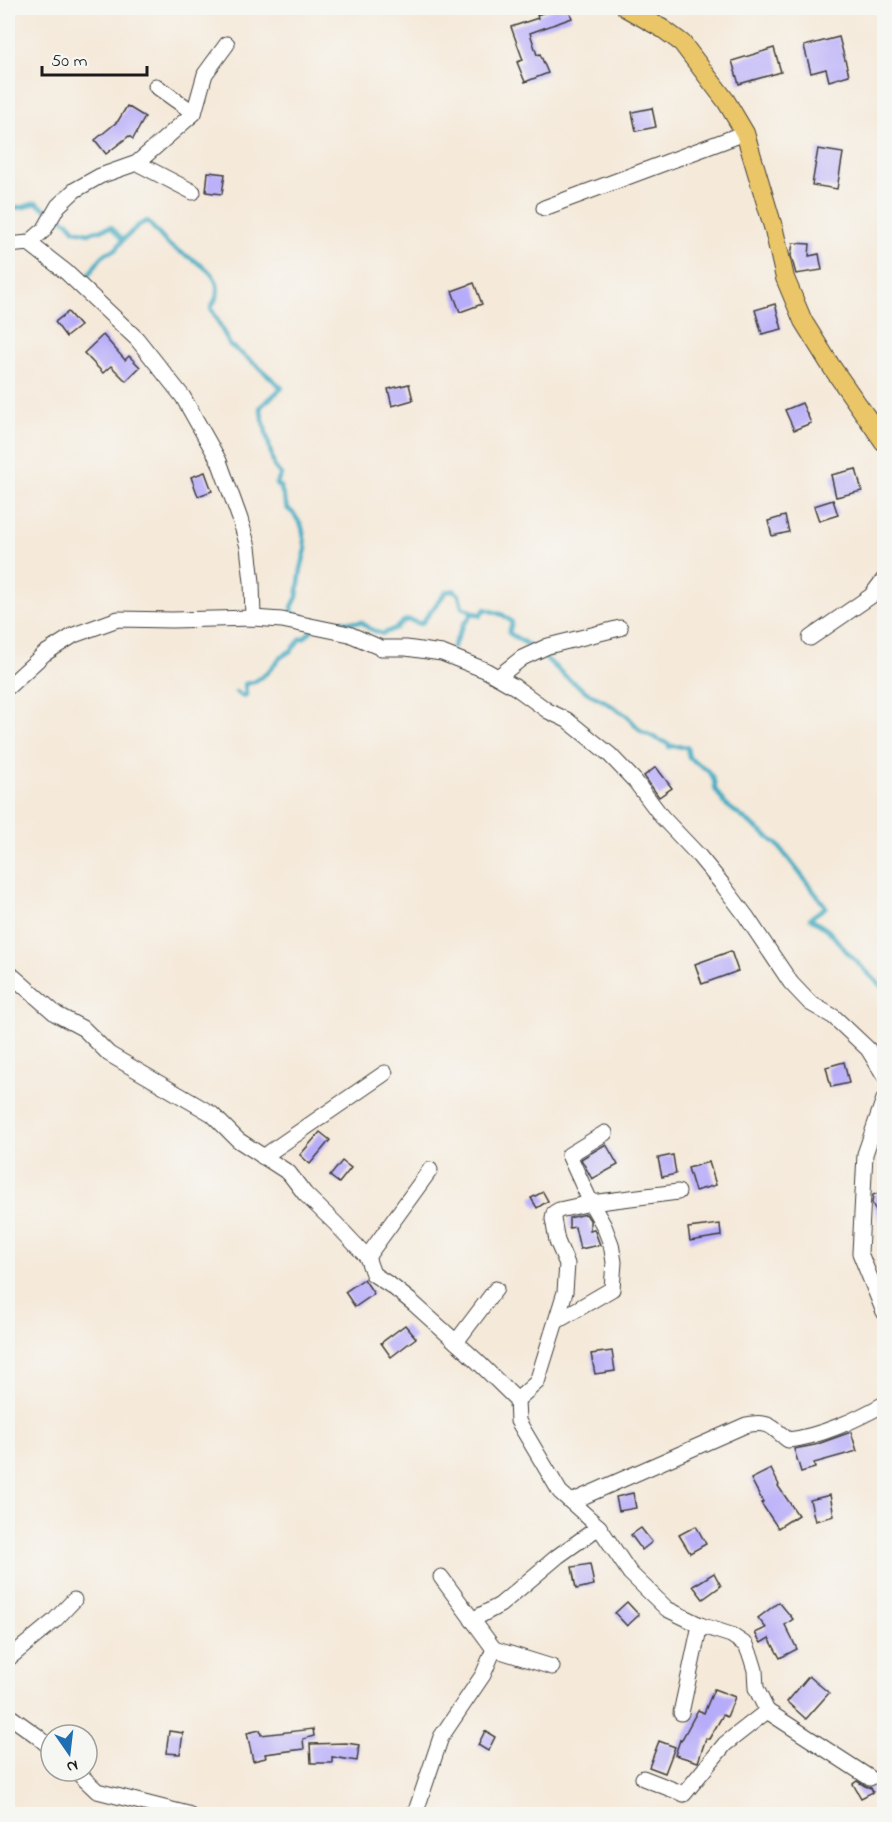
<svg xmlns="http://www.w3.org/2000/svg" width="892" height="1822" viewBox="0 0 892 1822" font-family="'Indie Flower',sans-serif">
<rect width="100%" height="100%" fill="#f6f6f2"/>
<filter id="ink" filterUnits="userSpaceOnUse"><feTurbulence type="fractalNoise" baseFrequency=".0167" numOctaves="2"/><feDisplacementMap in="SourceGraphic" scale="12" xChannelSelector="R" yChannelSelector="G"/><feConvolveMatrix kernelMatrix="1 2 1 2 8 2 1 2 1" color-interpolation-filters="sRGB"/></filter>
<filter id="wash" filterUnits="userSpaceOnUse"><feTurbulence type="fractalNoise" baseFrequency=".008" numOctaves="4" result="noise"/><feDisplacementMap in="SourceGraphic" scale="24" xChannelSelector="R" yChannelSelector="G"/><feGaussianBlur stdDeviation="1.35" result="paint"/><feColorMatrix in="noise" values="0 0 0 0 0 0 0 0 0 0 0 0 0 0 0 0 0 1.4 0 .05"/><feComposite in="paint" operator="in"/></filter>
<g filter="url(#wash)">
<rect width="100%" height="100%" fill="#f5e9d9"/>
<g fill="none" stroke-linecap="round" stroke-linejoin="round">
<g stroke="#42acc2" stroke-width="4.5">
<path d="M8,214L12,208L24,207L36,203L50,212"/>
<path d="M57,216L68,222L75,230L89,233L111,227L123,240L139,225L147,221C155,229 162,239 170,246C186,257 223,270 217,295C216,299 213,304 211,308L230,345L255,364L282,388L260,407L274,466L281,475L276,484L277,486H280L287,508L294,514L302,527L306,549L301,569L297,597L292,607L293,615H299L306,619"/>
<path d="M87,277L100,259L106,253L115,250L123,240"/>
<path d="M319,622C330,619 349,623 362,622L368,628L382,634L396,628L404,621L409,620L421,624L446,592L454,590L459,595L462,607L479,614L478,615"/>
<path d="M453,647L464,623L468,620L472,613L480,616L485,609L503,615L512,622L509,633L533,648"/>
<path d="M540,653L566,677L588,693L604,701L627,716L641,731L666,743"/>
<path d="M236,692L242,696L246,695L245,684L254,682L267,673L281,657L292,650L300,639L304,638L313,629"/>
<path d="M669,744V747L673,746L687,747L689,758C701,765 716,773 715,789L725,804L777,844L826,907L810,918L828,930L848,953L884,989"/>
</g>
</g>
<g id="blocks">
<g fill="#b7acf9">
<path d="M556,8H568L572,18L530,33L537,55L540,54L548,73L525,82L517,62L523,60L511,27L538,18L537,15Z"/>
<path d="M839,37L849,75L829,81L826,69L811,73L804,46Z"/>
<path d="M774,48L781,72L739,84L732,61Z"/>
<path d="M127,106L145,117L133,139L129,136L106,154L95,140L118,121Z"/>
<path d="M652,108L656,127L636,131L632,112Z"/>
<path d="M818,149L843,153L837,189L812,185Z"/>
<path d="M208,172L225,174L222,194L206,192Z"/>
<path d="M793,243L810,244L809,256L819,254L822,270L796,274L791,256Z"/>
<path d="M474,283L482,304L460,312L452,291Z"/>
<path d="M775,304L782,329L762,334L755,310Z"/>
<path d="M68,312L80,326L66,337L55,322Z"/>
<path d="M103,335L125,360L129,356L140,367L126,381L111,366L103,373L84,353Z"/>
<path d="M409,384L413,400L392,406L388,389Z"/>
<path d="M802,403L811,423L794,430L785,410Z"/>
<path d="M856,469L862,491L836,497L831,475Z"/>
<path d="M205,472L212,491L198,496L191,477Z"/>
<path d="M833,500L838,515L819,521L814,506Z"/>
<path d="M785,516L789,532L772,536L768,521Z"/>
<path d="M656,767L672,788L659,797L644,776Z"/>
<path d="M731,951L738,971L702,984L695,964Z"/>
<path d="M844,1062L849,1083L831,1087L826,1067Z"/>
<path d="M320,1132L330,1140L310,1164L300,1155Z"/>
<path d="M606,1144L618,1165L592,1179L581,1159Z"/>
<path d="M673,1155L676,1174L662,1177L658,1158Z"/>
<path d="M342,1161L351,1168L339,1183L330,1176Z"/>
<path d="M709,1162L716,1185L695,1191L688,1168Z"/>
<path d="M885,1190V1231L872,1203L873,1195Z"/>
<path d="M543,1192L548,1201L537,1208L531,1198Z"/>
<path d="M586,1214L590,1220V1230L594,1229L600,1245L580,1249L575,1227L569,1228V1218Z"/>
<path d="M720,1224L721,1236L690,1241L688,1228Z"/>
<path d="M364,1279L374,1294L355,1307L345,1292Z"/>
<path d="M405,1325L416,1338L391,1357L381,1343Z"/>
<path d="M612,1351L615,1371L595,1374L591,1354Z"/>
<path d="M851,1432L857,1451L814,1463L815,1468L801,1472L794,1449L815,1445Z"/>
<path d="M771,1469L779,1485L778,1486L798,1515L778,1528L761,1503L763,1502L751,1479Z"/>
<path d="M633,1493L636,1508L619,1511L616,1497Z"/>
<path d="M830,1495L834,1516L815,1521L810,1500Z"/>
<path d="M696,1526L706,1544L690,1553L679,1535Z"/>
<path d="M641,1528L652,1542L642,1550L631,1535Z"/>
<path d="M590,1564L594,1585L576,1589L572,1567Z"/>
<path d="M714,1573L721,1586L703,1599L693,1586Z"/>
<path d="M627,1602L639,1615L627,1626L615,1613Z"/>
<path d="M779,1602L793,1619L785,1625L797,1649L780,1658L769,1638L761,1643L755,1633L766,1628L758,1618Z"/>
<path d="M809,1676L829,1693L806,1719L787,1702Z"/>
<path d="M714,1689L735,1697L727,1717L723,1715L709,1739L706,1738L698,1762L675,1755L680,1740L681,1741L698,1710L704,1713Z"/>
<path d="M313,1729L314,1736L303,1739L304,1749L265,1754L266,1758L253,1761L247,1733L260,1730L261,1735Z"/>
<path d="M169,1731L183,1733L180,1754L166,1753Z"/>
<path d="M485,1731L495,1737L488,1751L478,1745Z"/>
<path d="M659,1741L675,1747L665,1773L649,1767Z"/>
<path d="M346,1743L359,1745L357,1761L332,1757V1763H311L310,1744Z"/>
<path d="M857,1781L865,1786L871,1788L873,1792L861,1798L853,1784Z"/>
</g>
</g>
</g>
<g filter="url(#ink)">
<use href="#blocks" fill-opacity="0" stroke="#3d3b38" stroke-width="1.5"/>
<g fill="none" stroke-linecap="round" stroke-linejoin="round">
<defs>
<g id="minor">
<path d="M156,86L194,113"/>
<path d="M137,163L193,192"/>
<path d="M544,208L745,133"/>
<path d="M29,243L44,230L58,206L75,190L100,176L137,163L194,113L205,74L227,44"/>
<path d="M8,245L29,243L66,272L137,339L183,397L219,461L240,519L248,547L252,582L253,618"/>
<path d="M810,638L871,596L884,579"/>
<path d="M498,677L522,658L548,646L620,628"/>
<path d="M8,687L44,654L74,635L118,619L172,620L253,618L282,620L349,634L381,648H406L442,653L485,670L515,687L548,711L567,720L609,754L635,781L662,817L699,856L722,884L746,916L791,983L810,1003L834,1017L868,1049L884,1075"/>
<path d="M8,972L56,1014L84,1029L109,1054L212,1114L238,1140L289,1173L305,1194L335,1223L367,1257L373,1274L393,1287L413,1303L477,1361L517,1400L518,1421L560,1492L599,1527"/>
<path d="M884,1099L865,1154L860,1253L884,1312"/>
<path d="M263,1157L385,1073"/>
<path d="M367,1257L430,1170"/>
<path d="M557,1321L612,1289L614,1262L611,1244L604,1226L591,1203L569,1155L605,1133"/>
<path d="M456,1342L496,1289"/>
<path d="M517,1400L537,1382L565,1292L567,1264L557,1241L553,1219L554,1213L559,1210L591,1203L678,1192"/>
<path d="M571,1502L746,1425C768,1420 772,1427 788,1440C819,1437 858,1419 884,1404"/>
<path d="M441,1577L494,1649"/>
<path d="M472,1620L500,1605L558,1556L599,1527L630,1573L667,1609L700,1625L731,1635L746,1645L751,1657L755,1670L756,1688L767,1711L870,1778"/>
<path d="M8,1659L54,1621L74,1600"/>
<path d="M681,1713L700,1625"/>
<path d="M8,1715L36,1735L51,1748"/>
<path d="M76,1771L97,1791L188,1814"/>
<path d="M643,1778L684,1794L725,1744L767,1711"/>
<path d="M415,1814L441,1737L483,1675L494,1649L552,1667"/>
</g>
<path id="major" d="M626,8L663,29L682,43L726,101L745,133L774,230L785,278L803,321L831,366L884,442"/>
</defs>
<use href="#minor" stroke="#3d3b38" stroke-width="17"/>
<use href="#major" stroke="#3d3b38" stroke-width="20"/>
<use href="#minor" stroke="#fff" stroke-width="15"/>
<use href="#major" stroke="#ebc669" stroke-width="18"/>
</g>
</g>
<rect width="892" height="1822" fill="none" stroke="#f6f6f2" stroke-width="30"/>
<g transform="translate(69 1753) rotate(166)"><circle r="28" fill="#f6f6f2" stroke="#9f9f9c" stroke-width="1.5"/>
<path d="M0-4.5L10 22L0 15L-10 22Z" fill="#1f6fb2"/>
<text y="-9" font-size="16" font-weight="bold" text-anchor="middle" fill="#1c1c1c">N</text>
</g>
<path d="M42 66v9h105v-9" fill="none" stroke="#1c1c1c" stroke-width="3"/>
<text x="51" y="66" font-size="18" fill="#1c1c1c" stroke="#f6f6f2" stroke-width="4.5" paint-order="stroke">50 m</text>
</svg>
